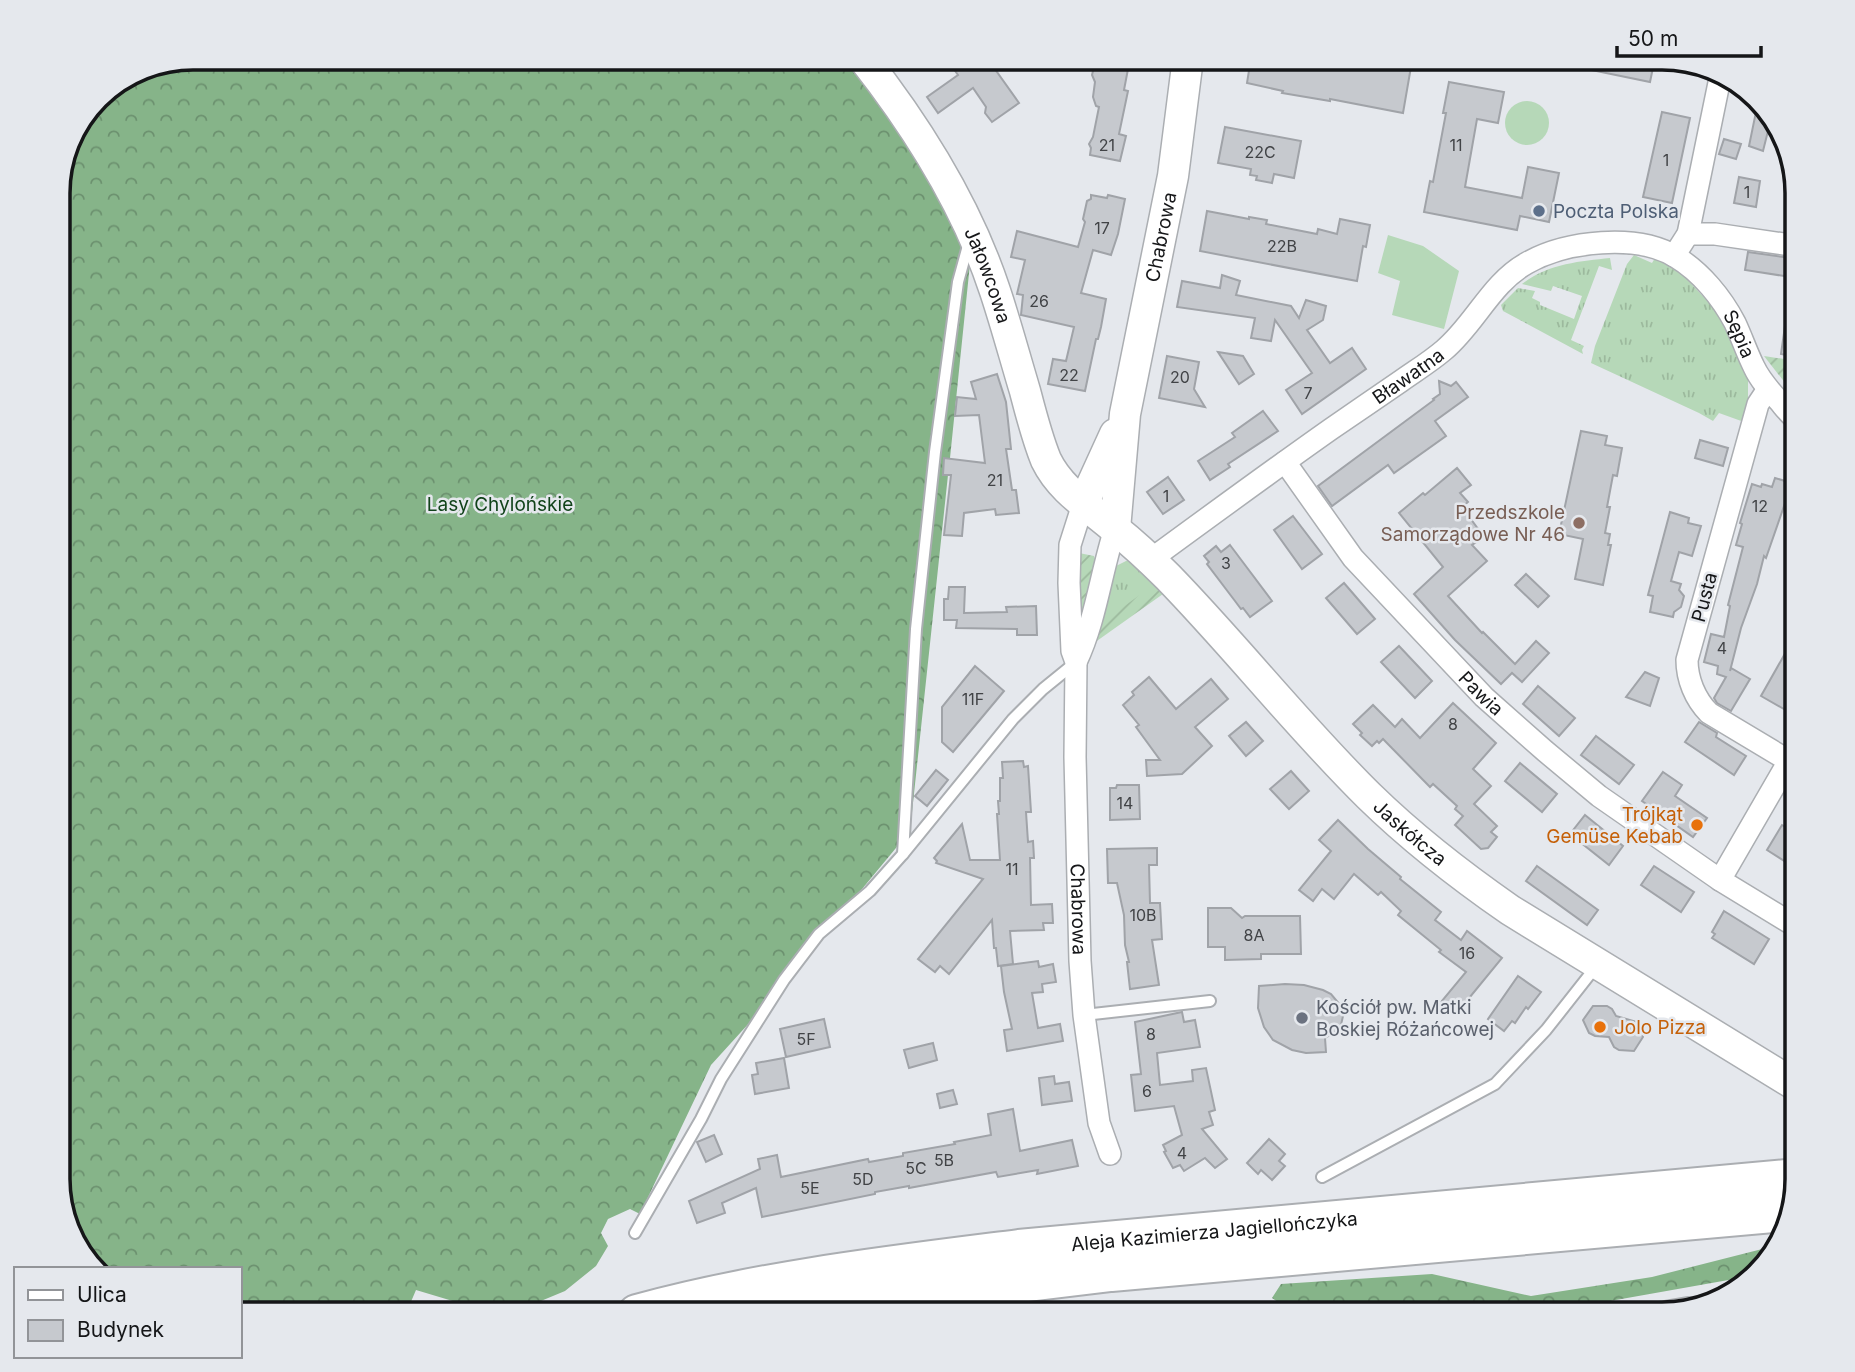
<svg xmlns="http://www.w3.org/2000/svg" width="1855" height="1372" viewBox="0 0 1855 1372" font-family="Inter,sans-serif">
<defs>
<pattern id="grass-tufts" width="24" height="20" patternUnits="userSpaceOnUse" patternTransform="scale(1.75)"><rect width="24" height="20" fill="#b6d8b8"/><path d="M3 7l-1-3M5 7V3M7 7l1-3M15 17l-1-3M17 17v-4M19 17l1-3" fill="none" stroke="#9cb99d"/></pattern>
<pattern id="forest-crowns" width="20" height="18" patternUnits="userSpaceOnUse" patternTransform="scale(1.75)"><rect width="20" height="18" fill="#86b489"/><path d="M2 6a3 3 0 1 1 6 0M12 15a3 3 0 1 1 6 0" fill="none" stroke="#6c916f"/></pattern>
<pattern id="garden-furrows" width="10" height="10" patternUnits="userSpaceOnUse" patternTransform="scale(1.75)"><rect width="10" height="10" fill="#b6d8b8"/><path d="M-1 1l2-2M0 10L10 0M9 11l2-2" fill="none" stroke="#9cb99d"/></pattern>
</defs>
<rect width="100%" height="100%" fill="#e5e8ed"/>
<g fill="url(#grass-tufts)">
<path d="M1634,255L1652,263L1655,258L1683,275L1715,309L1748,376V412L1744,422L1719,413L1713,421L1699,413L1591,363L1595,346L1627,264Z"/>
<path d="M1610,258L1612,270L1599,266L1571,340L1584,346L1582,350L1583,354L1503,311L1501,305L1518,288L1535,291L1532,298L1540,302V305L1574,319L1582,296L1553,286L1551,291L1522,284C1547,264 1581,261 1610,258Z"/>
<path d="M1126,561H1132L1165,592L1163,594L1161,590L1098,625L1114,567Z"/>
</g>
<g fill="url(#forest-crowns)">
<path d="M193,58H847L905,140L971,254L950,458H944L943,475H948L910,831L771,999L711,1065L640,1214L630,1209L608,1219L601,1233L608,1246L596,1266L565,1291L524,1308H476L416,1290L410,1304L426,1314H240V1269H96L76,1246L58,1187V184L72,133L104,92Z"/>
<path d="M1774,1246L1769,1261L1751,1276L1537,1314H1296L1272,1298L1281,1284L1432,1274L1531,1296L1652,1277Z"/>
</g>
<g fill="#b6d8b8">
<circle cx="1527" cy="123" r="22"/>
<path d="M1388,235L1423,246L1459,271L1444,329L1392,315L1400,281L1378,273Z"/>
</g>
<g fill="url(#garden-furrows)">
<path d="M1764,356L1797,361V397L1793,393Z"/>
<path d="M1079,553L1094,556L1095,559L1082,633L1077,554Z"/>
<path d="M1155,584L1161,590L1163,594L1094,643L1098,625Z"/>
</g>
<g fill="#c6c9ce" stroke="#a0a3a8" stroke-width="2">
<path d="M946,58H987L1019,103L992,122L985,113L986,107L973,88L938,113L927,97L958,75Z"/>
<path d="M1251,58H1340L1358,61V59L1377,63V61L1395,64L1396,58L1412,61L1403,113L1330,99V101L1282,93L1283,91L1247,83Z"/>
<path d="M1568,58H1655L1650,82L1567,65Z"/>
<path d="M1100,63L1128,69L1124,90L1128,91L1119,134L1126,136L1120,161L1090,155L1091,148L1089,144L1093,137L1099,107L1096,106L1093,97L1095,82L1092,75L1093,71Z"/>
<path d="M1449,82L1504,92L1498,123L1477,119L1465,187L1522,198L1528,167L1559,173L1549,222L1520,216L1517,230L1424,212L1430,181L1433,182L1446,113H1443Z"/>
<path d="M1758,102L1771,119L1763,151L1749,146Z"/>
<path d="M1662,112L1690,118L1672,203L1643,197Z"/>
<path d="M1225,127L1301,141L1294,178L1274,174L1272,183L1256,180L1257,176L1250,175L1251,169L1218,163Z"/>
<path d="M1724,139L1741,144L1736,159L1719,154Z"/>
<path d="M1739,177L1760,181L1756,207L1734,203Z"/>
<path d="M1091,195L1107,198L1108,195L1125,199L1118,234L1111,255L1093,250L1081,293L1106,299L1101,327L1098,339H1096L1085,391L1048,384L1053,359L1066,361L1074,327L1021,315L1023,295L1017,294L1025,260L1011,257L1017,231L1078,247L1085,222L1083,219L1087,201L1091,199Z"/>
<path d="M1207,211L1249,219V217L1267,220L1266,224L1317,234L1318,229L1337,234L1340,219L1370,225L1366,247L1363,246L1357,281L1200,251Z"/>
<path d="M1748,252L1797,259V278L1745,270Z"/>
<path d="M1222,275L1240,281L1236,295L1291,306L1299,318L1306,300L1326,306L1323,320L1307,330L1330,363L1352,348L1366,369L1302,414L1286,390L1312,373L1275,320L1271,341L1251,338L1255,318L1177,307L1182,281L1220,288Z"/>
<path d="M1788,305L1797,306V357L1781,354Z"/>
<path d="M1218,352L1243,356L1254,374L1239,384Z"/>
<path d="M1167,356L1199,362L1194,389L1205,407L1159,398Z"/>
<path d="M997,374L1006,402L1011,449H1006L1012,490H1016L1019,513L996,515L995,509L964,513L962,536L944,535L951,475H943L944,458L985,463L979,415L955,416L957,397L976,399L971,382Z"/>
<path d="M1439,381L1451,386L1456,382L1468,397L1435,421L1446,436L1394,473L1388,465L1332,506L1318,486L1434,400L1433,399L1440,394Z"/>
<path d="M1263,411L1278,431L1228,464L1230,467L1210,480L1198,461L1235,437L1232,433Z"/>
<path d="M1581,431L1607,436L1605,445L1622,448L1617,476L1613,475L1607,507H1610L1605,533L1610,534L1608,545H1611L1603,585L1575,579L1583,539L1559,534Z"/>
<path d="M1700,440L1728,448L1723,466L1695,458Z"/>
<path d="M1457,468L1471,485L1460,493L1468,502L1462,507L1484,537L1472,545L1487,561L1448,596L1482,633L1483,632L1515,664L1536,641L1549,653L1522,682L1512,673L1501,684L1455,640L1414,594L1443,567L1399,513L1423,493L1425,495Z"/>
<path d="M1168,477L1184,500L1163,514L1147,492Z"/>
<path d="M1775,478L1792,483L1766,558L1764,556L1757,584L1741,628L1730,671L1731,668L1750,679L1731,711L1717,703L1714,698L1726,677L1717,674L1718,666L1704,662L1711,634L1724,637L1730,606L1728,605L1743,547L1736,545L1742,524L1740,523L1752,484L1761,487L1762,484L1772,487Z"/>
<path d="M1670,512L1689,518L1688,523L1701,526L1692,556L1679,552L1671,581L1681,584L1679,590L1684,596L1681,607L1674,612L1673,617L1650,612L1653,596L1648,595Z"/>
<path d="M1293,516L1322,554L1302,569L1274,530Z"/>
<path d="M1230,545L1272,601L1250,617L1243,608L1241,609L1235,601L1207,564L1209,562L1204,556L1216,546L1221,552Z"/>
<path d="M1526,574L1549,596L1538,607L1515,585Z"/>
<path d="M1344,583L1375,619L1357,634L1326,598Z"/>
<path d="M949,587H965L964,613L1007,612L1006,607L1036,606L1037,635H1017V629L956,628L957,620H944V599H948Z"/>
<path d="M1399,646L1432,681L1415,698L1381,662Z"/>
<path d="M1787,650L1797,656V698L1789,712L1761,696Z"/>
<path d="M975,666L1004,691L953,752L942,742V707Z"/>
<path d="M1645,672L1659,678L1650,706L1626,697Z"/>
<path d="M1149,677L1176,709L1211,679L1228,699L1195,727L1212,746L1182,774L1147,776L1146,760H1160L1136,727L1139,725L1123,705L1134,695L1132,692Z"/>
<path d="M1538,686L1575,718L1559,736L1523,704Z"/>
<path d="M1453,703L1496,743L1473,769L1491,786L1474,804L1497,826L1491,832L1497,837L1488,848L1481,849L1455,825L1463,816L1455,809L1457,806L1433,784L1430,787L1383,739L1379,743L1377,741L1372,746L1360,735L1362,733L1353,724L1373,705L1395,727L1402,719L1420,738Z"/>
<path d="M1246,722L1263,741L1246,756L1229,736Z"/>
<path d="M1699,722L1717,733L1716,737L1746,756L1734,775L1685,742Z"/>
<path d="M1596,736L1634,765L1619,784L1581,755Z"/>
<path d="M1023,761L1024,767L1028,766L1031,812H1026L1028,842L1033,841L1034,858H1030L1031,905L1052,904L1053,923H1043L1044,930L1010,931L1013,964L998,966L996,948H994L992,920L949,974L940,966L935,972L918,959L983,879L936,863L937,861L934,858L962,824L970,860H1000L997,814H999L998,801H1000V778H1003L1002,762Z"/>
<path d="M1520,763L1557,794L1542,812L1505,781Z"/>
<path d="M936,770L948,780L927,806L915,796Z"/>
<path d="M1291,771L1309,791L1289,809L1270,789Z"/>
<path d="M1663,772L1682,785L1675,796L1707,818L1693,837L1642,801Z"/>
<path d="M1117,785H1139L1140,819L1110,820V788H1116Z"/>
<path d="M1585,815L1623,846L1609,865L1570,834Z"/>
<path d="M1338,820L1368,849L1401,877L1400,879L1441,912L1435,920L1461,940L1467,931L1502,958L1456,1014L1441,1002L1466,972L1439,952L1441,950L1398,915L1401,911L1381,892L1378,895L1354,874L1334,899L1322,889L1313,901L1299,890L1331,851L1319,840Z"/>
<path d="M1782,825L1797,834V869L1767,850Z"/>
<path d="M1157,848V865H1149L1150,903H1160L1162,939L1152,940L1159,985L1130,989L1127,962H1129L1125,945L1124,915L1117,883H1108L1107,849Z"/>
<path d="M1537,866L1598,910L1587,925L1526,881Z"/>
<path d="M1654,866L1694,892L1681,912L1641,885Z"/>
<path d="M1208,908H1231L1242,918L1245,916H1300L1301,954H1261V959L1225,960V947H1208Z"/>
<path d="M1724,911L1769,939L1754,964L1712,938L1715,934L1712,932Z"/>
<path d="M1038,961L1039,967L1053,964L1056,982L1042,984L1043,992L1032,993L1038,1028L1060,1024L1063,1041L1007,1051L1004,1030L1012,1029L1004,992L1001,966Z"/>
<path d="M1518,976L1541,992L1528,1009L1526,1007L1515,1023L1512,1021L1504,1031L1488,1019Z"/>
<path d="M1285,984L1304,985L1323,990L1331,994L1341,1006L1343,1016L1341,1025L1334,1033L1325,1038L1326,1052L1306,1053L1292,1050L1273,1040L1264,1027L1258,1008L1259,986Z"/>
<path d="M1593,1006H1607L1612,1009L1616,1016L1637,1022L1643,1037L1634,1051L1619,1050L1614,1047L1609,1037L1595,1036L1589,1033L1583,1020Z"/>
<path d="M1182,1012L1184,1022L1195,1020L1200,1047L1157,1053L1160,1085L1193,1081L1192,1070L1206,1068L1215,1110L1209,1112L1213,1125L1202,1129L1227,1159L1215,1168L1205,1158L1184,1171L1180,1165L1173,1168L1164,1152L1166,1151L1163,1145L1182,1135L1174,1106L1135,1111L1131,1075L1141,1074L1135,1022Z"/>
<path d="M824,1019L830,1047L786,1057L780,1029Z"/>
<path d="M933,1043L937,1060L909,1068L904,1050Z"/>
<path d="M784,1058L789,1088L755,1094L752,1075L758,1074L756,1063Z"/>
<path d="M1054,1076L1055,1084L1069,1082L1072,1101L1042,1105L1039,1078Z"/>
<path d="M953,1090L957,1104L940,1108L937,1094Z"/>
<path d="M1013,1109L1020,1151L1072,1140L1078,1166L1037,1174L1038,1170L998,1177L996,1172L909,1188V1186L875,1192V1194L762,1217L756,1188L722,1203L725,1213L697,1223L689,1201L760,1169L758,1159L777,1155L781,1177L868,1159L869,1162L903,1156V1153L955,1144L954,1142L991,1135L988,1114Z"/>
<path d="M714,1135L722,1154L706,1162L697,1142Z"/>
<path d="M1269,1139L1285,1154L1279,1161L1285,1166L1272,1180L1261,1170L1258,1174L1247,1163Z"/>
</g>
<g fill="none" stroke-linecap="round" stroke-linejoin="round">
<defs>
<g id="lane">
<path d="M903,854L916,629L935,452L958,282L969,242"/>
<path d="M1084,1015L1210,1001"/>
<path d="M1322,1177L1495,1084L1546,1030L1598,964"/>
<path d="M635,1233L701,1119L721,1079L784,980L819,934L870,891L903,854L1013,719L1043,689L1075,663"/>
</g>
<g id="street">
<path d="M1688,234H1715L1797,246"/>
<path d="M1674,256L1688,234L1720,78"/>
<path d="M1768,389L1758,404L1687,660C1687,679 1695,699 1709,713L1789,761"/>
<path id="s1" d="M1285,462L1353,558L1484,697L1545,751L1599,796L1720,880L1797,927"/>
<path id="s2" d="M1083,504L1070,545L1069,583L1072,651L1076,662L1075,757L1080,961L1084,1015L1099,1123L1110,1154"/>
<path id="s3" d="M1150,560C1210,516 1270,472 1331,429C1354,413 1378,397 1401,381C1415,371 1430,362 1444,350C1475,324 1491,283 1527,263C1566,241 1637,233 1676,257C1701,272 1722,298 1735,323C1742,338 1747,353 1754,367C1760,380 1770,391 1779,401C1785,408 1790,415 1797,420"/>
<path d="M1076,662C1096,620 1101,572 1115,529"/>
<path d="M1720,880L1797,747"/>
<path d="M1653,1314L1688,1308"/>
</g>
<g id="secondary">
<path id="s4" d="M863,58C918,128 967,206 995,291C1006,324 1015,358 1025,391C1031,414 1037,438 1046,460C1061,491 1090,507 1115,529C1134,544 1151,560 1168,577C1237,648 1298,726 1369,796C1412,838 1461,876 1510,910L1797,1086"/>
<path d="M1083,504L1115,434"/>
<path id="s5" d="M1115,529L1125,414L1173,176L1188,58"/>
</g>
<g id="highway">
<path id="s6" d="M637,1314C761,1280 892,1265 1019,1249L1797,1178"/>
<path d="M779,1314L837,1305L1111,1272L1786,1212"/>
</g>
</defs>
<use href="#lane" stroke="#abaeb2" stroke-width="14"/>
<use href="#street" stroke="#abaeb2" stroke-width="24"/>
<use href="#secondary" stroke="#abaeb2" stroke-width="33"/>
<use href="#highway" stroke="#abaeb2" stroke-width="42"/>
<use href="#lane" stroke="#fff" stroke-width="10"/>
<use href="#street" stroke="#fff" stroke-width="21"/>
<use href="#secondary" stroke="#fff" stroke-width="30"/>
<use href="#highway" stroke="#fff" stroke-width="38"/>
</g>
<circle fill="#5c6f8a" stroke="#e5e8ed" stroke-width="2.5" cx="1539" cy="211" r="7"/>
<circle fill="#8d6e63" stroke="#e5e8ed" stroke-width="2.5" cx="1579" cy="523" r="7"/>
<g fill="#e8710a" stroke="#e5e8ed" stroke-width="2.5">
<circle cx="1697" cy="825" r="7"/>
<circle cx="1600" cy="1027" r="7"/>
</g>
<circle fill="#6b7280" stroke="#e5e8ed" stroke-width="2.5" cx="1302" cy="1018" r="7"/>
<g text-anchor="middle" stroke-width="5" stroke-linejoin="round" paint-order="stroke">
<g font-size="16" fill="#414346">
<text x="1107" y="151">21</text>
<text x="1456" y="151">11</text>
<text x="1260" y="158">22C</text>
<text x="1666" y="166">1</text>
<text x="1747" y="198">1</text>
<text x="1102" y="234">17</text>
<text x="1282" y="252">22B</text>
<text x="1039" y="307">26</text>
<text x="1069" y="381">22</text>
<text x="1180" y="383">20</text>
<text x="1308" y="399">7</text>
<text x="995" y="486">21</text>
<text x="1166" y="502">1</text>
<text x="1760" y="512">12</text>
<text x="1226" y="569">3</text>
<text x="1722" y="654">4</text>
<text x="973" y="705">11F</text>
<text x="1453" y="730">8</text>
<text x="1125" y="809">14</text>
<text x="1012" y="875">11</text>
<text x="1143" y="921">10B</text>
<text x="1254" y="941">8A</text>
<text x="1467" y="959">16</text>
<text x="1151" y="1040">8</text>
<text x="806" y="1045">5F</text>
<text x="1147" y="1097">6</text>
<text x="1182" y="1159">4</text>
<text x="944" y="1166">5B</text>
<text x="916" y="1174">5C</text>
<text x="863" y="1185">5D</text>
<text x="810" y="1194">5E</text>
</g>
<g font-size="19" fill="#4e5e75" stroke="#e5e8ed" text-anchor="start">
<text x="1553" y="218">Poczta Polska</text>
</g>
<g font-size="19" fill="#151618" stroke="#e5e8ed">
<text dy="7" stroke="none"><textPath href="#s5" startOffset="296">Chabrowa</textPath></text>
<text dy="7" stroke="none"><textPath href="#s4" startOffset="252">Jałowcowa</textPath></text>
<text dy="7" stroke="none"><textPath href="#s3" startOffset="738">Sępia</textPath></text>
<text dy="7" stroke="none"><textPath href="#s3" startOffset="317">Bławatna</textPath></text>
<text transform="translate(1704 597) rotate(-75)" y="7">Pusta</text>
<text dy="7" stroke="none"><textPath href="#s1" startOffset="304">Pawia</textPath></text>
<text dy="7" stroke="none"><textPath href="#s4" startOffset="968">Jaskółcza</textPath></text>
<text dy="7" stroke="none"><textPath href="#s2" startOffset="408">Chabrowa</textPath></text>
<text dy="7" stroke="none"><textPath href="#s6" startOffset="584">Aleja Kazimierza Jagiellończyka</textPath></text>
</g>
<g font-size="19" fill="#11431a" stroke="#e5e8ed">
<text x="500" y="511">Lasy Chylońskie</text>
</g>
<g font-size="19" fill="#785e54" stroke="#e5e8ed" text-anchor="end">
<text x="1565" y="519">Przedszkole<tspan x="1565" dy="22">Samorządowe Nr 46</tspan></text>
</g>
<g font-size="19" fill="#c56008" stroke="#e5e8ed" text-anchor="end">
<text x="1683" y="821">Trójkąt<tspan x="1683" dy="22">Gemüse Kebab</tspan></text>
<text x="1614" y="1034" text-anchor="start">Jolo Pizza</text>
</g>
<g font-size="19" fill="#5b616d" stroke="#e5e8ed" text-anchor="start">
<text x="1316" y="1014">Kościół pw. Matki<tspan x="1316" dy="22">Boskiej Różańcowej</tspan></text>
</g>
</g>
<path d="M0 0H1855V1372H0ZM193 70H1662A123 123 0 0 1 1785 193V1179A123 123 0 0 1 1662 1302H193A123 123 0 0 1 70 1179V193A123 123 0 0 1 193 70Z" fill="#e5e8ed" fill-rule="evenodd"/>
<path fill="none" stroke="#151618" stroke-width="3.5" d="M193 70H1662A123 123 0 0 1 1785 193V1179A123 123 0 0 1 1662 1302H193A123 123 0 0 1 70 1179V193A123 123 0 0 1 193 70Z"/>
<rect x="14" y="1267" width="228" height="91" fill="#e5e8ed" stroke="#929498" stroke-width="2"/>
<rect x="28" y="1290" width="35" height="10" fill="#ffffff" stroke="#929498" stroke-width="2"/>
<text x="77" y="1302" font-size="21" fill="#151618">Ulica</text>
<rect x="28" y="1320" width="35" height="21" fill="#c6c9ce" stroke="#929498" stroke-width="2"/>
<text x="77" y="1337" font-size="21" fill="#151618">Budynek</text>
<path d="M1617 46v10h144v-10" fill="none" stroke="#151618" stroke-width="3.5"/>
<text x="1628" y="46" font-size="21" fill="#151618" stroke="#e5e8ed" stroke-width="5" paint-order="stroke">50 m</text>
</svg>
